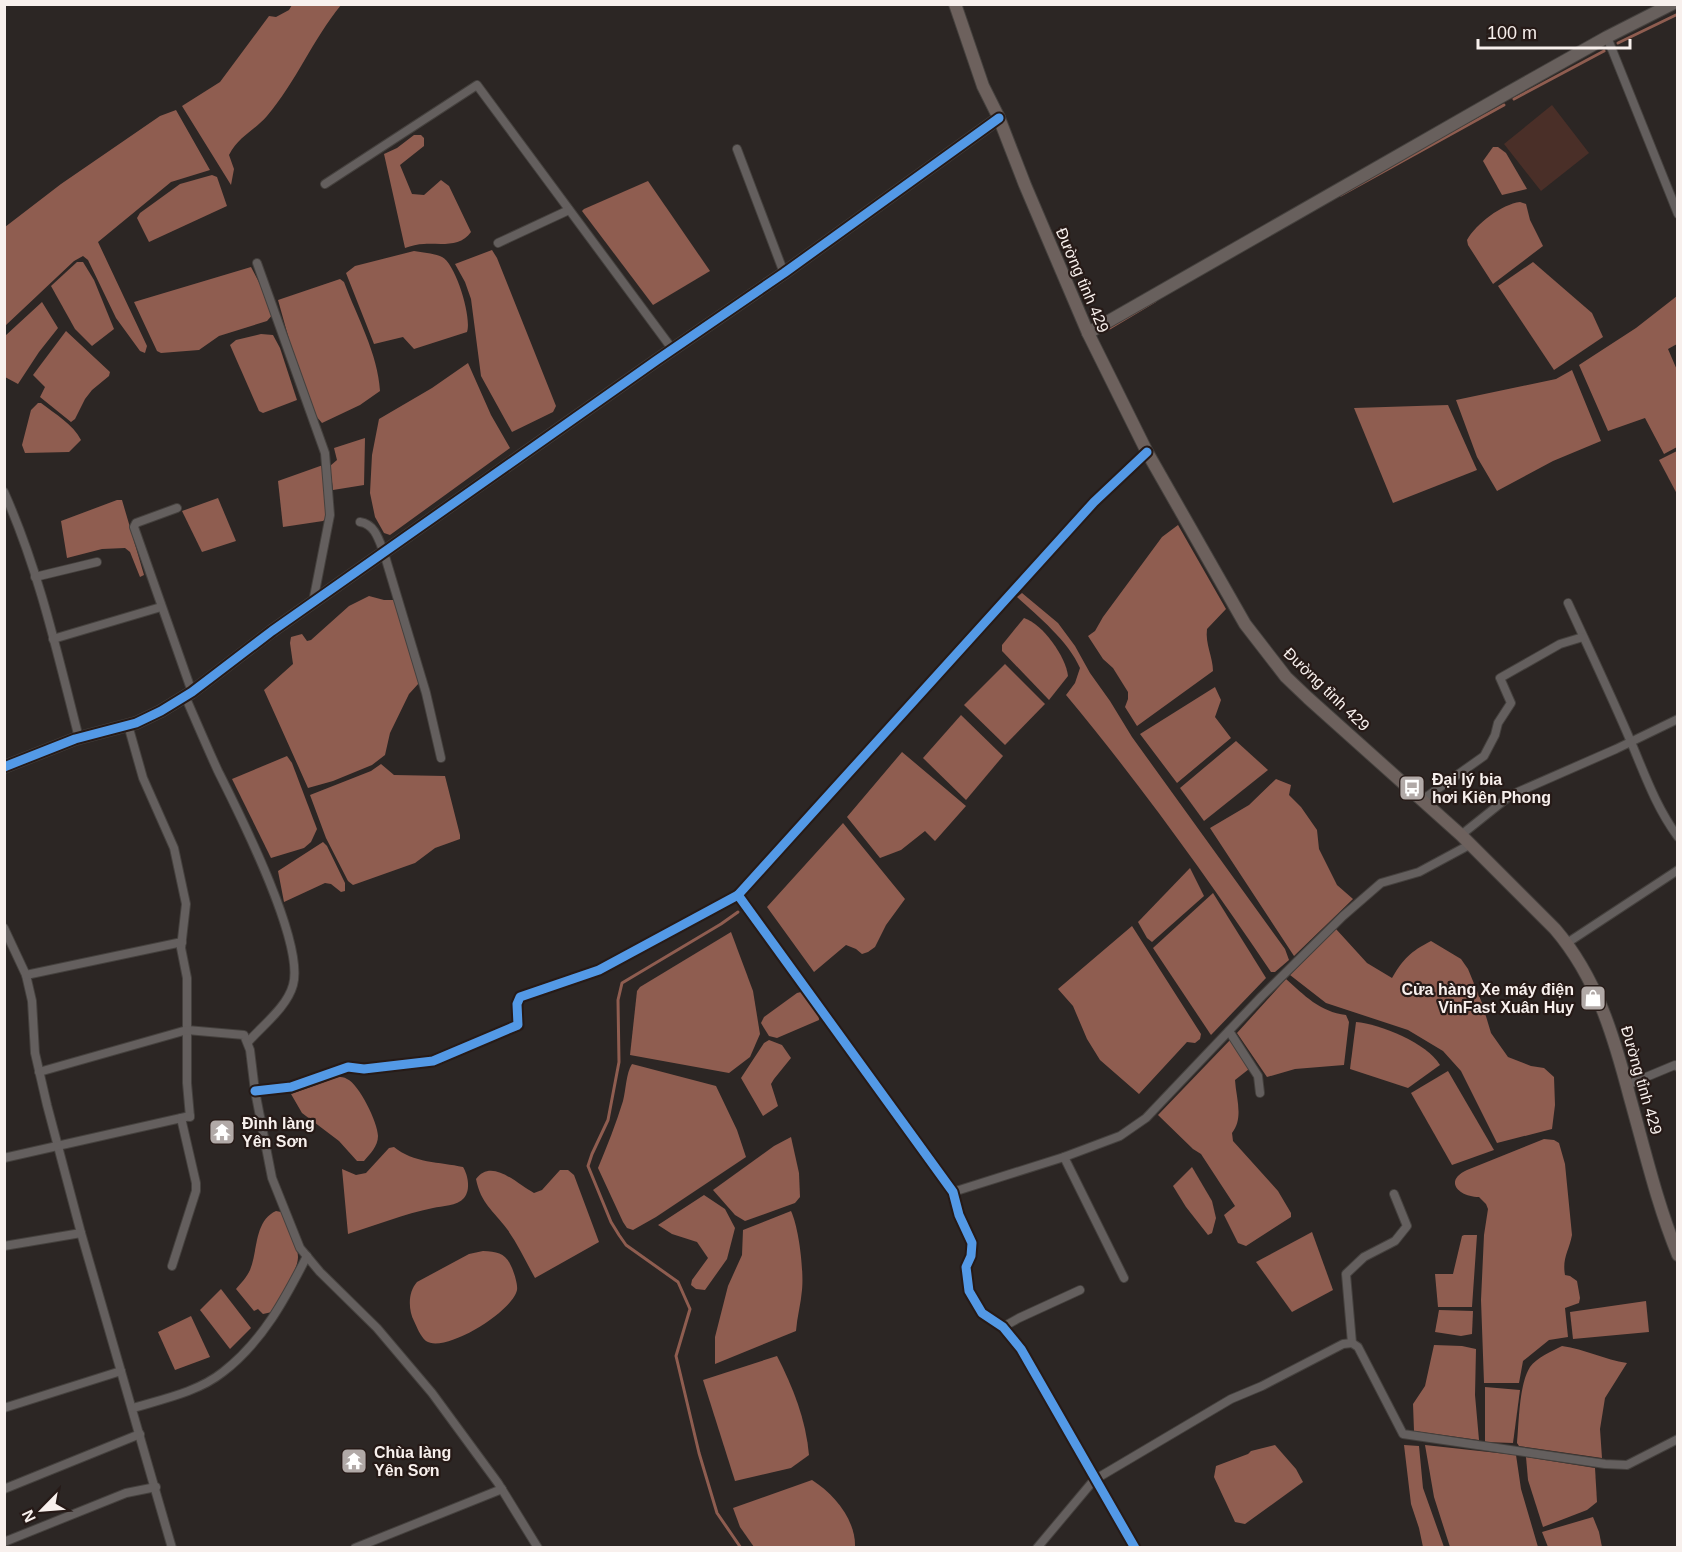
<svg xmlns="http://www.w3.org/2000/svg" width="1682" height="1552" viewBox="0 0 1682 1552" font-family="Helvetica,sans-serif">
<rect width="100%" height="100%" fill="#2c2624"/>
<path fill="#4a2f28" d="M1552,105L1589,153L1541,191L1504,144Z"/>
<g fill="#8f5d50">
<path d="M292,5H341C313,39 296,82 267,116C254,131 239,136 229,155L234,169L231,185L182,106L220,82L269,16L276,17L289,10Z"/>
<path d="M176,110L210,170L171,182L98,242L147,346L145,353L140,351L116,318L88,260L83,256L74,261L5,326V227L61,184L160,116Z"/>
<path d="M414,135H421L424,138V146L400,165L412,194L424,195L441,180L449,186L471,232C460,248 440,243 424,244C418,244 411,246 405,248L384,154L397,148Z"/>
<path d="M1493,147H1498L1506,153L1527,189L1502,195L1483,161Z"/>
<path d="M212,175L217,177L227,206L149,242L137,218L140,213L180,184Z"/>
<path d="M648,181L710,271L653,305L582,211L584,209Z"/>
<path d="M1520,202L1526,204L1530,220L1543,246L1493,284L1468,245L1467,240C1476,224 1502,204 1520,202Z"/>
<path d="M492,250L497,258L556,406L553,412L512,432L481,376L471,299L465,282L455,264Z"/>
<path d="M414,251C423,253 434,253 442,257C456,264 472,318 467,332L414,349L403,337L374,344L346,273L355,266Z"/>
<path d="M77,262H83L94,280L114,329L92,346L75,329L51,286Z"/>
<path d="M1533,262L1592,313L1603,337L1554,370L1498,286Z"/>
<path d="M251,267L273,309L274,313L267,321L219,336L199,350L161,353L157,351L134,302Z"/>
<path d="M340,279L344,282C357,317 378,354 380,391L360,405L322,423L316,416L292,350L278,300Z"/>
<path d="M1677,296V344L1668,349L1677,370V447L1664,454L1645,418L1608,431L1579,365L1636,328Z"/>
<path d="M42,302L58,328L39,352L18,384L5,377V336Z"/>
<path d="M66,331L110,372L109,376L92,390L85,399L75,419L71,422L40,397L45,387L33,375Z"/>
<path d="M261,334L273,335L280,348L297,400L263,413L259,411L230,345L236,340Z"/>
<path d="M468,363L491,415L510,448L390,535L384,533L375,517L370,493L372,455L379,419L432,388Z"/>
<path d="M1572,370L1601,441L1553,461L1497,491L1477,457L1456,400L1556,379Z"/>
<path d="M38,403H41C55,414 73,424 81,440L69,452L25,453L22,445L31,410Z"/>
<path d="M1448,405L1477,470L1393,503L1354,408Z"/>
<path d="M365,438L364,485L333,490L330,466L337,460L334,448Z"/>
<path d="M1677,451V494L1659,460Z"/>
<path d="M323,465L327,518L323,521L283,527L278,481Z"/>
<path d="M218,498L236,541L202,552L182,511Z"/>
<path d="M117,500H122L144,575L140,577L130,552L125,548L102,549L67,558L61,521Z"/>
<path d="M1178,525L1226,609L1207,629C1205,644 1213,657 1213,671L1137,726L1125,707L1128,699V692L1113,668L1103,659L1088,636L1095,631L1103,617L1162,537Z"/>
<path d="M1022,593L1058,623L1075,646L1090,673L1110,701L1132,737L1285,949L1289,960L1275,972H1271C1207,877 1140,784 1066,695L1075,683L1080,668C1069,642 1038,616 1017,597Z"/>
<path d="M369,596L384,600H394L419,683L409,694L390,733L385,755L372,765L333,781L308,788L264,690L293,664L290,643L291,637L302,634L307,641L311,640L349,606Z"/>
<path d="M1024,618C1043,624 1066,657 1068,676L1049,700L1002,651V645Z"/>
<path d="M1005,664L1045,704L1005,745L964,705Z"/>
<path d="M1215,687L1221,700L1215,717L1231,738L1177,783L1140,734Z"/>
<path d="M961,715L1003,756L966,800L923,758Z"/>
<path d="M1236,741L1268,770L1204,821L1180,788Z"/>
<path d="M902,752L966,806L935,841L925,831L901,850L880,858L847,817Z"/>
<path d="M287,756L292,763L317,829L311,842L304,848L271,858L232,779Z"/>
<path d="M381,764L394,775L445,776L460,835V839L435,848L415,863L353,885L348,881L326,838L310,795L371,771Z"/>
<path d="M1276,779L1291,785L1289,795L1301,807L1317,830L1319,849L1337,885L1353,899L1294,956L1210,828L1249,805Z"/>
<path d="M843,823L905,899L886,925L875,947L868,952L862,954L856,949L846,945L814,972L767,907Z"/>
<path d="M323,842L327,846L345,883V891L341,892L331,884L325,883L284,902L278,871Z"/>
<path d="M1190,868L1204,896L1152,942L1147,938L1138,922Z"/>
<path d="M1213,893L1266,978L1211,1035L1153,948Z"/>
<path d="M1132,926L1201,1034L1200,1039L1195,1043L1187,1042L1139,1094L1100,1060L1087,1039L1073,1006L1058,989Z"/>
<path d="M1336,929L1367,963L1392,978C1404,958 1410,952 1431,941L1461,959L1468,969L1482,1003L1491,1033L1508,1057L1531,1066L1544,1068L1554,1077L1555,1105L1552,1129L1497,1143L1461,1071L1443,1051L1408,1030L1326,1003L1290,975Z"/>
<path d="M731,932L753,991L760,1034L750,1057L729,1073L630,1055L637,991L640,987Z"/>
<path d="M1286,979C1304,995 1320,1012 1346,1015L1349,1022L1344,1065L1295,1069L1267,1077L1237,1033Z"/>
<path d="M801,992C809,997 819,1011 819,1020L777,1038L769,1036L761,1023L764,1017L797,993Z"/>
<path d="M1356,1022C1380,1024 1427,1043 1440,1065L1408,1088L1350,1069Z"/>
<path d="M1232,1038L1249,1069L1235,1080C1236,1098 1244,1118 1232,1133L1233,1141L1278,1191L1291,1213V1217L1246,1246L1238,1243L1224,1215L1235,1206L1201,1154L1193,1149L1158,1115Z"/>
<path d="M769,1040L782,1045L791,1058L774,1079L771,1084L778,1106L763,1116L741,1078L764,1043Z"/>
<path d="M632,1064L716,1086L737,1130L746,1157L656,1217L633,1230L627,1228L623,1222L598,1168C607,1146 616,1124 623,1101C626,1090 626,1073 632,1064Z"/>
<path d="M1448,1071L1494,1150L1452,1165L1411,1093Z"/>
<path d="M338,1077C341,1077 344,1077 347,1079C359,1084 378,1123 378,1136C378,1146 370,1154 364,1161H357L339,1141L302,1113L291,1094Z"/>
<path d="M791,1137L799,1173L800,1197L795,1203L745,1221L735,1215L713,1190L774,1146Z"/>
<path d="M1544,1139L1554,1140L1559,1143L1565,1164L1572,1235C1569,1251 1562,1258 1565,1275L1570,1276L1577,1281L1580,1298L1579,1303L1565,1308L1568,1337L1549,1340L1523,1361L1519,1383H1484L1481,1300L1484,1235L1488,1209L1486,1204L1479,1197C1459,1197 1443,1181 1467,1170Z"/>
<path d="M394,1147C413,1163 440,1162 463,1167C468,1175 471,1190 464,1198C457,1206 442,1206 433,1208C404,1214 376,1225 348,1234L342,1169L356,1175L366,1173L389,1148Z"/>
<path d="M1192,1167L1212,1201L1216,1218L1212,1233L1208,1235L1186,1207L1173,1186Z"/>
<path d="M560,1170H568L574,1175L599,1242L535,1278C526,1262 518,1244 507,1229C493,1210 481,1204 476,1179C492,1157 518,1185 534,1193L542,1190Z"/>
<path d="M704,1195L725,1209L735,1228L727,1259L705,1290L696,1289L691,1285L692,1280L708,1258L697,1242L672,1234L658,1225Z"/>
<path d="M276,1211L281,1212C288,1225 298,1242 298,1257C298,1271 279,1299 272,1312L263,1314L258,1309L254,1311L236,1289C241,1283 247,1277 250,1270C258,1251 254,1221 276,1211Z"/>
<path d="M791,1211C799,1228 804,1271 802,1290C801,1303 797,1317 796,1331L715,1364V1337L728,1286L742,1255L743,1230Z"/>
<path d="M1312,1232L1333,1290L1292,1312L1256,1262Z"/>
<path d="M1464,1235H1477L1472,1307H1438L1435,1274H1453L1462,1236Z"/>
<path d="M483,1251C498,1252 506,1253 512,1268C514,1273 518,1284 517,1290C513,1311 445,1354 426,1341C420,1336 417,1327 414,1321C408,1309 408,1292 417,1282L469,1254Z"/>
<path d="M221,1289L251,1328L230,1349L200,1310Z"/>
<path d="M1646,1301L1649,1332L1573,1339L1570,1312Z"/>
<path d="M1439,1310L1473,1311L1472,1334L1461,1336L1435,1332Z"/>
<path d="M191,1316L210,1357L175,1370L158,1332Z"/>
<path d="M1434,1345L1462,1346L1476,1349L1475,1395L1479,1440L1414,1431L1413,1404L1425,1386Z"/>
<path d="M1562,1346C1585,1349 1605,1360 1627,1363L1605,1398L1600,1429L1602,1458L1519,1446L1517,1443C1519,1423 1519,1384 1530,1367C1536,1358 1552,1351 1562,1346Z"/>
<path d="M777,1356C793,1387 806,1420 809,1455L791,1468L735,1481L703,1380Z"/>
<path d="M1485,1387L1520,1390L1513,1443L1485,1442Z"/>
<path d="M1275,1445L1296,1469L1303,1482L1245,1524L1235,1522L1214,1477L1216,1466L1248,1454L1251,1451Z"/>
<path d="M1404,1445L1419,1446L1423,1488L1444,1547H1423L1419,1528L1411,1504Z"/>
<path d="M1425,1445L1516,1455L1521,1489L1538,1547H1450L1434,1497Z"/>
<path d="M1526,1457L1595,1468L1597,1502L1587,1510L1543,1527L1528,1480Z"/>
<path d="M812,1480C834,1494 856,1520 855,1547H754L740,1527L733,1508Z"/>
<path d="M1593,1517L1599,1532L1602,1547H1548L1542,1532Z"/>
</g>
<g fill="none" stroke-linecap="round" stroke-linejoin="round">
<g stroke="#8f5d50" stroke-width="3">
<path d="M1618,43L1678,14"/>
<path d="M1514,99L1604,51"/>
<path d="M1341,195L1504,105"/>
<path d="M1108,329L1155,301"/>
<path d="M738,912L721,924L622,983L618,1000L619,1062L608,1120L592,1154L588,1166L611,1222L619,1235L626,1245L678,1282L690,1309L676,1356L699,1453L717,1513L741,1548"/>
</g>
<defs>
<g id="street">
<path d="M1607,37L1678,214"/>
<path d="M737,149L784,273"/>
<path d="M325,184L477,85L673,350"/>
<path d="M498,243L569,210"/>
<path d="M257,263L325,453L330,515L313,602"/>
<path d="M4,492C39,570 58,656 79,738"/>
<path d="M177,508L136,523L134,527L192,692"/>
<path d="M360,522C375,524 379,540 384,553L426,693L441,758"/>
<path d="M35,577L97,562"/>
<path d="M1568,603C1589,649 1611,695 1631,742C1645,775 1656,807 1678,837"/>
<path d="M53,639L161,607"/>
<path d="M185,696C196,721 207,747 218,771C239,813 305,943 293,985C287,1007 263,1025 248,1042"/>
<path d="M128,725L143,778L174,848L186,904L181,948L187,978V1083L190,1117"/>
<path d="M1422,800L1484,756L1495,735L1498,723L1511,703L1500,678L1560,644L1583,637"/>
<path d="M1461,835L1511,795L1616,749L1678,719"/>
<path d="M738,895L953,1192L959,1215L972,1243L971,1256L966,1267L969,1291L982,1313L1003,1327L1021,1349L1135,1548"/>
<path d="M4,928L26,975L32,1001L35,1053L47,1105L81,1233L172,1548"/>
<path d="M1567,943L1678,870"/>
<path d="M26,975L182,942"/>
<path d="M1229,1031L1258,1076L1260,1093"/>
<path d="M39,1072L187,1030L244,1035L250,1050L255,1091L272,1178L300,1248L320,1272L377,1328L432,1393L498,1483L538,1548"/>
<path d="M1627,1085L1675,1065L1678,1067"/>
<path d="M255,1091L291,1087L348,1067L364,1069L433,1061L518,1025L517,1004L520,997L599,970L738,895L1094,502L1147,452"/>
<path d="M1064,1157L1124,1278"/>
<path d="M4,1158L190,1116"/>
<path d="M953,1192L1064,1157L1120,1136L1146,1118L1262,996L1343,916L1381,883L1419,872L1471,844"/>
<path d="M4,1246L81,1233"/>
<path d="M172,1266L196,1191V1183L181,1118"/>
<path d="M1003,1327L1019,1318L1080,1290"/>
<path d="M1352,1343L1346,1274L1364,1257L1395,1241L1407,1226L1394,1194"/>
<path d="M4,1408L121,1371"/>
<path d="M133,1408C163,1399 198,1392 223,1372C263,1341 285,1299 307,1256"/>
<path d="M4,1489L140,1434"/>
<path d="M4,1542L126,1493L156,1487"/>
<path d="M355,1548L502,1489"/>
<path d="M1037,1548L1094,1480L1231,1399L1262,1386L1343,1344L1352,1343L1358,1347L1403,1434L1605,1464L1627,1465L1678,1439"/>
</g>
<g id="secondary">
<path d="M1088,333L1504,95L1607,37L1672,4"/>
<path d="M4,767L75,739L136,723L161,711L192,692L272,631L657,360L784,273L999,118"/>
</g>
<path id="primary" d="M955,4L983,86L999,118L1025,185L1088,333L1147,452L1245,624L1286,677L1308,698L1461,835L1555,929C1597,978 1614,1037 1630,1098C1645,1151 1657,1204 1678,1255"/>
</defs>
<use href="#street" stroke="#45413e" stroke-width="10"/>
<use href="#secondary" stroke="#45413e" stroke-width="14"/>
<use href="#primary" stroke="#45413e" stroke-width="14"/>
<use href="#street" stroke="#645f5e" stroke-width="8"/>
<use href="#secondary" stroke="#68605d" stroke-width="12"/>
<use href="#primary" stroke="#6d615d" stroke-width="12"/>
<defs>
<g id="cycleway">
<path d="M4,767L75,739L136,723L161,711L192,692L272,631L657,360L784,273L999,118"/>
<path d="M738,895L953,1192L959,1215L972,1243L971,1256L966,1267L969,1291L982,1313L1003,1327L1021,1349L1135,1548"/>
<path d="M255,1091L291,1087L348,1067L364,1069L433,1061L518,1025L517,1004L520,997L599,970L738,895L1094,502L1147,452"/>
</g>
</defs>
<use href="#cycleway" stroke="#261a17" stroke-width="13"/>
<use href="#cycleway" stroke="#5399e6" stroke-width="9"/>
</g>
<defs>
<symbol id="bus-square" viewBox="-11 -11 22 22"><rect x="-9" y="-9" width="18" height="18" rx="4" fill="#b1a9a7" stroke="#261a17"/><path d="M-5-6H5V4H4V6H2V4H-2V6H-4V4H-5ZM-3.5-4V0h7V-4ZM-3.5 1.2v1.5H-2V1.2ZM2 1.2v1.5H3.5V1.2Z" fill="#fff"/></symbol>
<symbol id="shop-square" viewBox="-11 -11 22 22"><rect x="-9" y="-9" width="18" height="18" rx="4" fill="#b1a9a7" stroke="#261a17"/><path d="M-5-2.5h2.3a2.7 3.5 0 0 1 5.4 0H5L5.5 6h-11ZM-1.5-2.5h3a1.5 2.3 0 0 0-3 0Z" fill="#fff"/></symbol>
<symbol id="temple-square" viewBox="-11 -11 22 22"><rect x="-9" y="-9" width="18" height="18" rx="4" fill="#b1a9a7" stroke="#261a17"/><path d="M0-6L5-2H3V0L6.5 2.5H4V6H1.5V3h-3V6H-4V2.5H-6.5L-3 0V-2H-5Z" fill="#fff"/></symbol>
</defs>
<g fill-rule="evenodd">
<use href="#bus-square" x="1397" y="773" width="30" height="30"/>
<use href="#shop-square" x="1578" y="983" width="30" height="30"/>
<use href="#temple-square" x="207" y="1117" width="30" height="30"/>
<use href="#temple-square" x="339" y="1446" width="30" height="30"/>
</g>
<g text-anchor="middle" stroke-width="4.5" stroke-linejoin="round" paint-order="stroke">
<g font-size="16" fill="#f8f0ed" stroke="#261a17">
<text transform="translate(1083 280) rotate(67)" y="6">Đường tỉnh 429</text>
<text transform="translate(1327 689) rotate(44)" y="6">Đường tỉnh 429</text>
<text transform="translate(1642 1080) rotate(74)" y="6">Đường tỉnh 429</text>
</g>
<g font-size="16" font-weight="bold" fill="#f8f0ed" stroke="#261a17" text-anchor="start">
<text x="1432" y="785">Đại lý bia<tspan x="1432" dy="18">hơi Kiên Phong</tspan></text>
<text x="1574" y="995" text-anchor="end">Cửa hàng Xe máy điện<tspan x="1574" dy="18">VinFast Xuân Huy</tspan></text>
<text x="242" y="1129">Đình làng<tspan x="242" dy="18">Yên Sơn</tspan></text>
<text x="374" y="1458">Chùa làng<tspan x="374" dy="18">Yên Sơn</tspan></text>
</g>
</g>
<rect width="1682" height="1552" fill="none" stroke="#f8f0ed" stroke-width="12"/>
<g transform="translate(42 1510) rotate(245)" stroke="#261a17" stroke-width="4.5" paint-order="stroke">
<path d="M0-4.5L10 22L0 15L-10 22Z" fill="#f8f0ed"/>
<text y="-9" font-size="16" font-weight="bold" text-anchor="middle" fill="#f8f0ed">N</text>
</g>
<path d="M1478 39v9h152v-9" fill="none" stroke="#f8f0ed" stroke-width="3"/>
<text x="1487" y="39" font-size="18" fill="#f8f0ed" stroke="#261a17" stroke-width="4.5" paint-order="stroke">100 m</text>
</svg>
